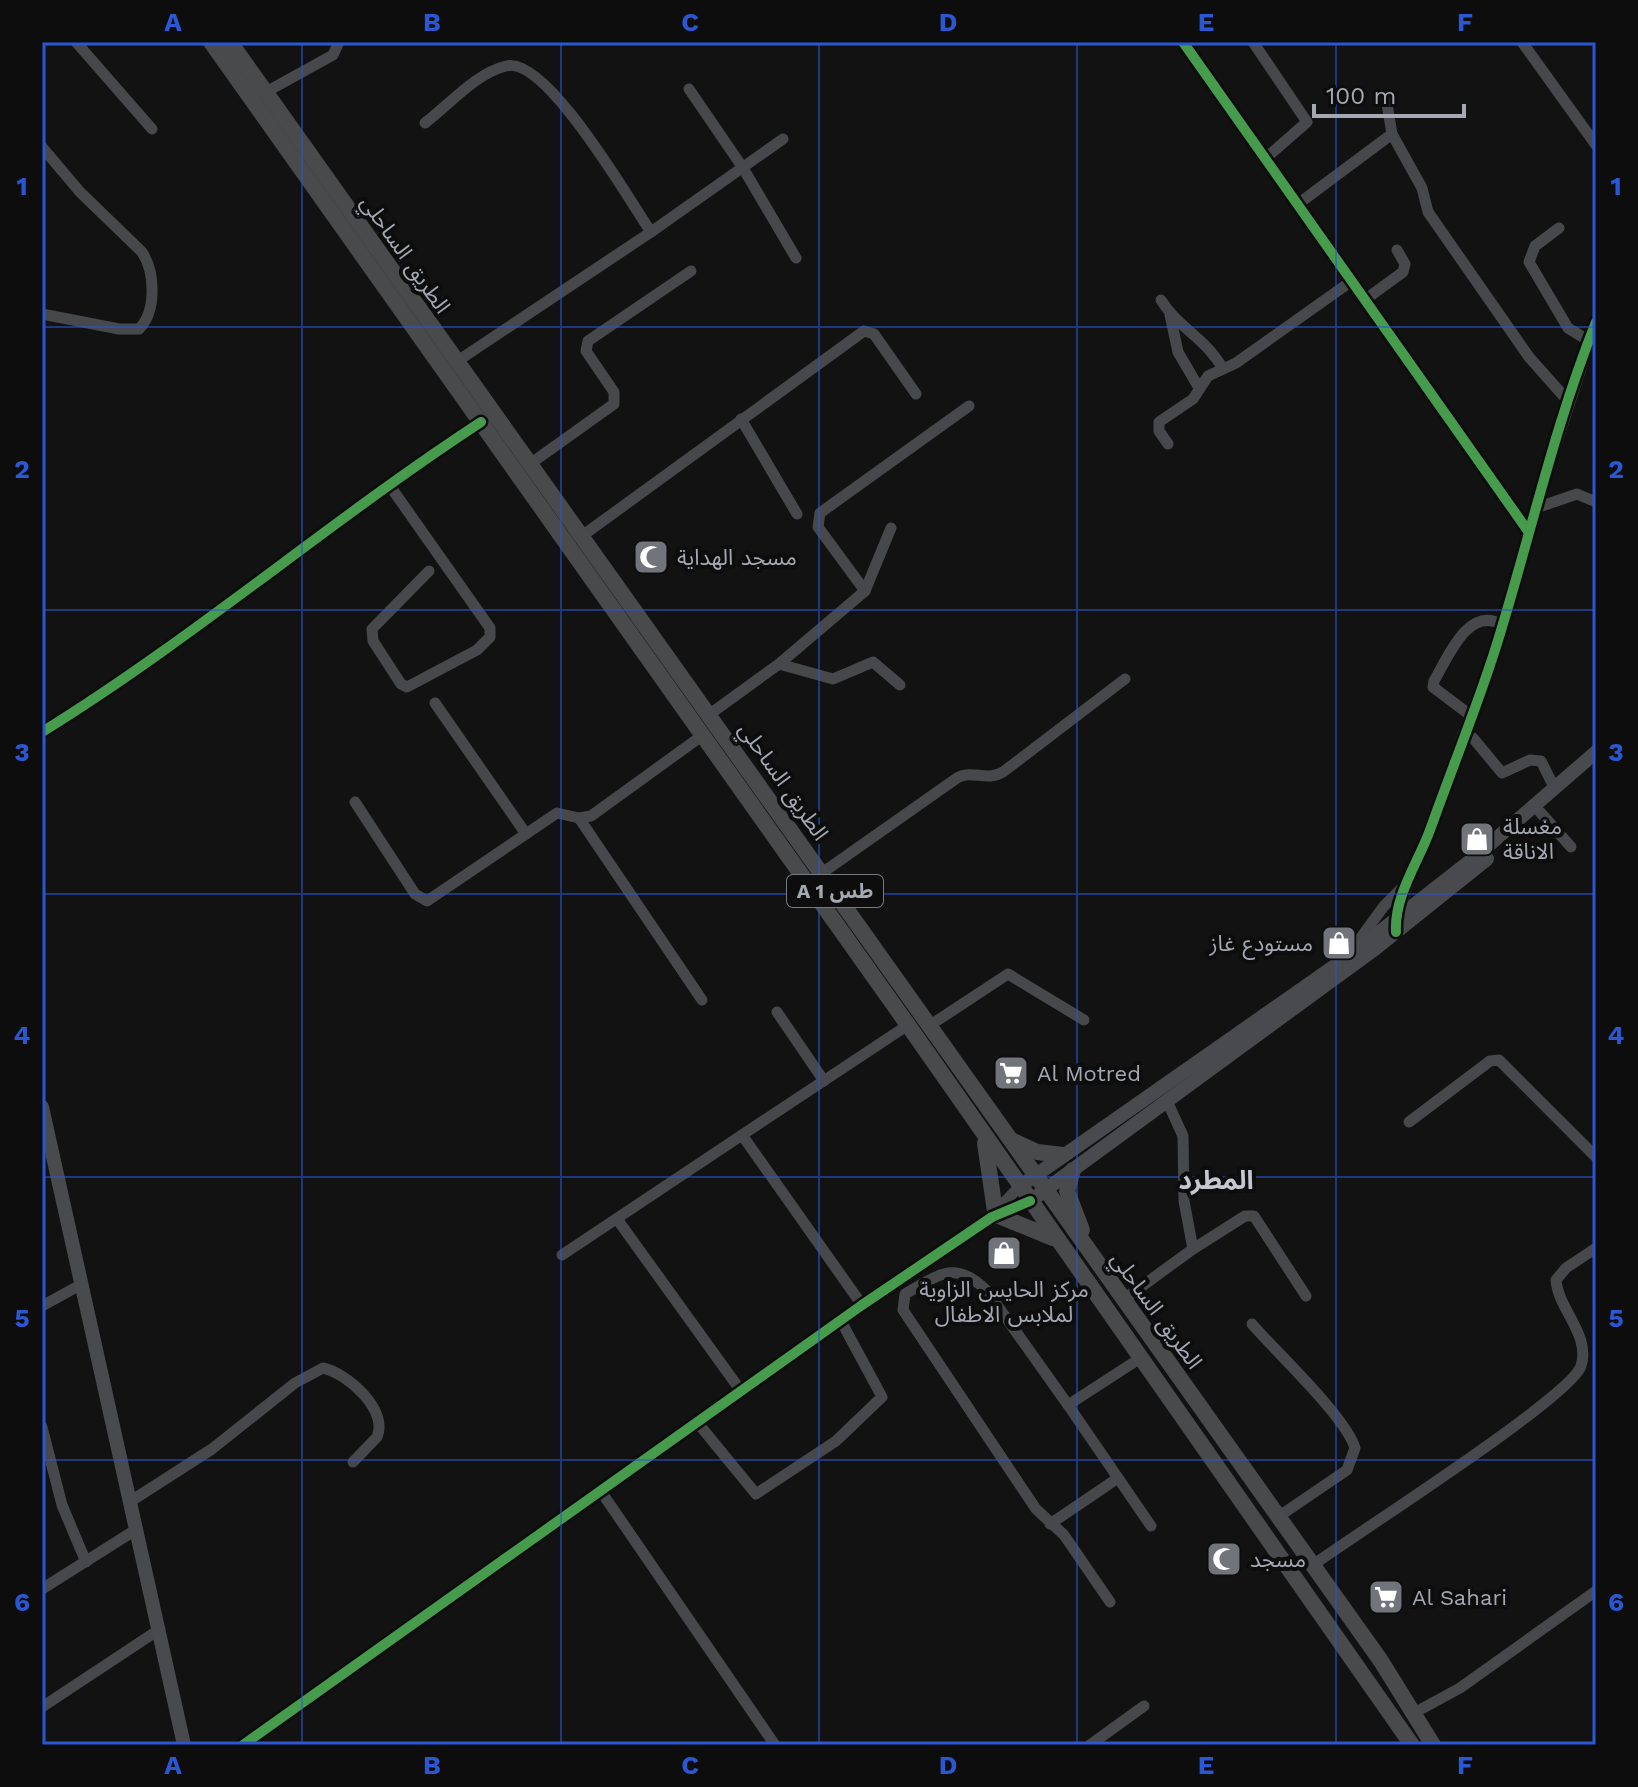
<svg xmlns="http://www.w3.org/2000/svg" width="1638" height="1787" viewBox="0 0 1638 1787" font-family="'Work Sans','Noto Sans Arabic',sans-serif">
<rect width="100%" height="100%" fill="#121213"/>
<g fill="none" stroke-linecap="round" stroke-linejoin="round">
<g stroke="#47484b" stroke-width="11">
<path d="M76,42L152,129"/>
<path d="M1183,42L1528,531"/>
<path d="M1253,42L1307,122L1266,158"/>
<path d="M1522,42L1596,145"/>
<path d="M689,89L743,168L796,258"/>
<path d="M266,92L333,55L339,42"/>
<path d="M1386,98L1392,134L1422,188L1428,212L1529,357L1568,401"/>
<path d="M425,123C449,105 476,73 506,66C546,55 629,200 651,232"/>
<path d="M42,147L80,192L142,252C155,272 157,311 139,329H119L42,314"/>
<path d="M1298,204L1392,134"/>
<path d="M1559,228L1535,246L1529,262L1568,328L1589,341"/>
<path d="M1366,299L1403,272L1405,264L1397,250"/>
<path d="M1161,300C1178,328 1206,338 1223,369"/>
<path d="M1170,315L1178,352L1199,388"/>
<path d="M456,362L651,232L783,139"/>
<path d="M741,419L797,514"/>
<path d="M1168,444L1159,431V422L1193,399L1208,376L1236,363L1353,280"/>
<path d="M530,464L614,404V392L586,351L588,341L691,271"/>
<path d="M390,486L490,628V637L477,650L407,687L401,684L373,641L372,629L429,571"/>
<path d="M1536,508L1577,494L1596,502"/>
<path d="M582,536L864,331L874,334L916,394"/>
<path d="M865,591L818,527L820,513L969,406"/>
<path d="M779,664L833,679L873,662L900,685"/>
<path d="M435,703L526,834"/>
<path d="M710,714L779,664L865,591L891,528"/>
<path d="M1470,715L1433,687L1434,681C1448,657 1468,606 1501,624"/>
<path d="M42,732C194,638 331,520 481,422"/>
<path d="M1463,734L1473,738L1502,773L1530,760L1541,761L1554,787"/>
<path d="M355,802L415,894L427,901L557,813L579,818L591,816L703,735"/>
<path d="M1540,812L1571,847"/>
<path d="M579,818L702,1000"/>
<path d="M822,873L957,778C972,769 986,782 1003,772L1125,679"/>
<path d="M1395,920L1494,651L1528,531L1596,322"/>
<path d="M1351,951L1384,906L1406,884"/>
<path d="M777,1012L824,1081"/>
<path d="M929,1026L1008,974L1084,1020"/>
<path d="M1409,1122L1490,1061L1499,1060L1596,1157"/>
<path d="M742,1135L908,1025"/>
<path d="M994,1213L1019,1187"/>
<path d="M617,1219L741,1391"/>
<path d="M1193,1249L1245,1216H1254L1306,1296"/>
<path d="M562,1255L742,1135L862,1305"/>
<path d="M1123,1300L1193,1249L1184,1201L1183,1136L1167,1101"/>
<path d="M42,1306L82,1284"/>
<path d="M1252,1324C1276,1352 1346,1417 1355,1448L1347,1470L1278,1517"/>
<path d="M1068,1405L1151,1526"/>
<path d="M697,1422L756,1494L836,1441L882,1397L841,1321"/>
<path d="M42,1427L62,1505L86,1562"/>
<path d="M600,1490L775,1745"/>
<path d="M131,1501L212,1449L295,1383L323,1368C347,1373 389,1410 377,1437L353,1462"/>
<path d="M1050,1524L1118,1478"/>
<path d="M1313,1565C1354,1535 1571,1397 1581,1366C1591,1335 1558,1309 1556,1280L1566,1268L1596,1248"/>
<path d="M42,1589L137,1529"/>
<path d="M1110,1602L1064,1535L1036,1509L903,1310L905,1294C939,1275 955,1259 987,1291L1068,1405L1139,1359"/>
<path d="M42,1707L160,1629"/>
<path d="M1414,1713L1460,1688L1596,1591"/>
<path d="M243,1745L862,1305L992,1217L1030,1201"/>
<path d="M1090,1745L1144,1706"/>
</g>
<g stroke="#494a4d" stroke-width="14">
<path d="M42,1107L184,1745"/>
<path d="M1019,1187L1349,956L1474,858L1596,752"/>
<path d="M1037,1196L1376,948L1487,859"/>
</g>
<g stroke="#494a4c" stroke-width="16">
<path d="M211,42L908,1025L1412,1745"/>
<path d="M230,42L1381,1661L1433,1745"/>
<path d="M1011,1140L1037,1152L1063,1155"/>
<path d="M985,1143L995,1211"/>
<path d="M1073,1170L1067,1191L1082,1230"/>
<path d="M999,1216L1053,1238"/>
</g>
<defs>
<g id="cycleway">
<path d="M1183,42L1528,531"/>
<path d="M42,732C194,638 331,520 481,422"/>
<path d="M1396,932C1394,896 1418,863 1430,830C1451,771 1475,712 1494,653C1529,543 1553,429 1596,322"/>
<path d="M243,1745L862,1305L992,1217L1030,1201"/>
</g>
</defs>
<use href="#cycleway" stroke="#0d0d0e" stroke-width="15"/>
<use href="#cycleway" stroke="#469c4c" stroke-width="10"/>
</g>
<path fill="none" stroke="#2a57d4" stroke-width="2" stroke-opacity="0.55" d="M302,42V1745M561,42V1745M819,42V1745M1077,42V1745M1336,42V1745M42,327H1596M42,610H1596M42,894H1596M42,1177H1596M42,1460H1596"/>
<defs>
<symbol id="mosque-square" viewBox="-11 -11 22 22"><rect x="-9" y="-9" width="18" height="18" rx="4" fill="#71747b" stroke="#0d0d0e"/><path d="M3.5-4.9A6 6 0 1 0 3.5 4.9A5 5 0 1 1 3.5-4.9Z" fill="#fff"/></symbol>
<symbol id="shop-square" viewBox="-11 -11 22 22"><rect x="-9" y="-9" width="18" height="18" rx="4" fill="#71747b" stroke="#0d0d0e"/><path d="M-5-2.5h2.3a2.7 3.5 0 0 1 5.4 0H5L5.5 6h-11ZM-1.5-2.5h3a1.5 2.3 0 0 0-3 0Z" fill="#fff"/></symbol>
<symbol id="supermarket-square" viewBox="-11 -11 22 22"><rect x="-9" y="-9" width="18" height="18" rx="4" fill="#71747b" stroke="#0d0d0e"/><path d="M-6-5.5h2.5l.6 2H6L4.5 2H-2.5L-4.4-4H-6ZM-1.5 3.2a1.3 1.3 0 1 0 .1 0ZM3 3.2a1.3 1.3 0 1 0 .1 0Z" fill="#fff"/></symbol>
</defs>
<g fill-rule="evenodd">
<use href="#mosque-square" x="631" y="537" width="40" height="40"/>
<use href="#shop-square" x="1457" y="819" width="40" height="40"/>
<use href="#shop-square" x="1319" y="923" width="40" height="40"/>
<use href="#supermarket-square" x="991" y="1053" width="40" height="40"/>
<use href="#shop-square" x="984" y="1233" width="40" height="40"/>
<use href="#mosque-square" x="1204" y="1539" width="40" height="40"/>
<use href="#supermarket-square" x="1366" y="1577" width="40" height="40"/>
</g>
<g text-anchor="middle" stroke-width="8" stroke-linejoin="round" paint-order="stroke">
<rect fill="#0d0d0e" stroke="#777a82" stroke-width="2" x="787" y="875" width="96" height="32" rx="6"/>
<g font-size="20" font-weight="bold" fill="#a4a8b3">
<text x="835" y="898">A 1 طس</text>
</g>
<g font-size="22" fill="#a4a8b3" stroke="#0d0d0e">
<text transform="translate(406 254) rotate(55)" y="8">الطريق الساحلي</text>
<text transform="translate(784 781) rotate(55)" y="8">الطريق الساحلي</text>
<text transform="translate(1157 1310) rotate(54)" y="8">الطريق الساحلي</text>
</g>
<g font-size="22" fill="#a4a8b3" stroke="#0d0d0e" text-anchor="start">
<text x="677" y="565">مسجد الهداية</text>
<text x="1503" y="834">مغسلة<tspan x="1503" dy="25">الاناقة</tspan></text>
<text x="1313" y="951" text-anchor="end">مستودع غاز</text>
<text x="1037" y="1081">Al Motred</text>
<text x="1004" y="1297" text-anchor="middle">مركز الحايس الزاوية<tspan x="1004" dy="25">لملابس الاطفال</tspan></text>
<text x="1250" y="1567">مسجد</text>
<text x="1412" y="1605">Al Sahari</text>
</g>
<g font-size="26" font-weight="bold" fill="#c5c7cf" stroke="#0d0d0e">
<text x="1216" y="1189">المطرد</text>
</g>
</g>
<rect width="1638" height="1787" fill="none" stroke="#0d0d0e" stroke-width="88"/>
<path d="M1314 104v12h150v-12" fill="none" stroke="#a4a8b3" stroke-width="4"/>
<text x="1326" y="104" font-size="24" fill="#a4a8b3" stroke="#0d0d0e" stroke-width="6" paint-order="stroke">100 m</text>
<rect x="44" y="44" width="1550" height="1699" fill="none" stroke="#2a57d4" stroke-width="3"/>
<g font-size="26" text-anchor="middle" font-weight="bold" fill="#2a57d4">
<text x="173" y="31">A</text>
<text x="432" y="31">B</text>
<text x="690" y="31">C</text>
<text x="948" y="31">D</text>
<text x="1206" y="31">E</text>
<text x="1465" y="31">F</text>
<text x="22" y="195">1</text>
<text x="1616" y="195">1</text>
<text x="22" y="478">2</text>
<text x="1616" y="478">2</text>
<text x="22" y="761">3</text>
<text x="1616" y="761">3</text>
<text x="22" y="1044">4</text>
<text x="1616" y="1044">4</text>
<text x="22" y="1327">5</text>
<text x="1616" y="1327">5</text>
<text x="22" y="1611">6</text>
<text x="1616" y="1611">6</text>
<text x="173" y="1774">A</text>
<text x="432" y="1774">B</text>
<text x="690" y="1774">C</text>
<text x="948" y="1774">D</text>
<text x="1206" y="1774">E</text>
<text x="1465" y="1774">F</text>
</g>
</svg>
